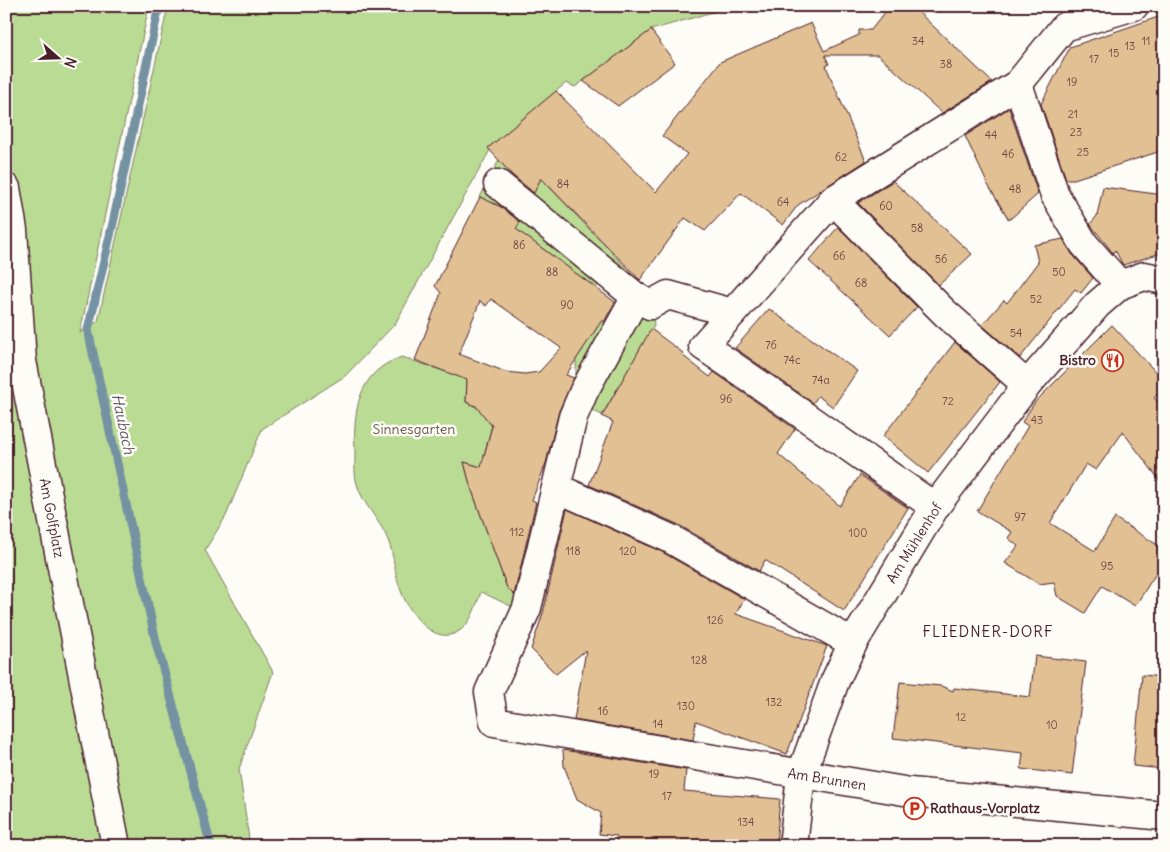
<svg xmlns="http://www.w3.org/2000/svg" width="1170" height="852" viewBox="0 0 1170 852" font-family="Delius,sans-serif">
<rect width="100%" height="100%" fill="#fdfcf7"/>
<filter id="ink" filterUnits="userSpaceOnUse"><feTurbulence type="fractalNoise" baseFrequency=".02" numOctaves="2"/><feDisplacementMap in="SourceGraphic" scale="10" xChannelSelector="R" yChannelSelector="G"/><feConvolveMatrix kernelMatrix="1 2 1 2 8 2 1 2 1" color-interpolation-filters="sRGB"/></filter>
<g filter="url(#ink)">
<g fill="#badb94" stroke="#827d60">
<path d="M6,6H149L80,333L98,321L168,6H733L651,30L575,87L566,83L488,148L490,150L395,324L345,376L262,429L226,516L205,550L273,672L239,769L250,846H6Z"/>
<path d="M499,160L521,185L535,172L651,294L654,326L602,415L569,400L576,379V359L602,320L607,324L625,299L601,282L596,288L516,229L522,216L480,197Z"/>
<path d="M402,357L467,379L466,402L494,417L481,467L464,462L470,485L507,588L521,600L517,609L481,592C476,605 471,626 456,633C431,645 406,608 400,588C394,573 395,558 388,540C381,521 362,504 357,484C354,475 355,463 355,453C353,412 357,371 402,357Z"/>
</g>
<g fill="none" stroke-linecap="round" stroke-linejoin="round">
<path stroke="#7592a3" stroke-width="9" d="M159,6L113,223L88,330L156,642L211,846"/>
</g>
<g fill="#e1c093" stroke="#4a1f2b" fill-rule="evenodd">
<path d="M890,6H912L992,82L942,113L878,55H825L829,64L826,66L866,161L798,205L783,225L741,193L705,231L685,218L640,280L541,178L534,193L512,175L488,148L556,91L656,192L687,154L662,136L720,62L811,23L824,51L859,35V30H871Z"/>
<path d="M1164,15V150L1074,179H1066L1041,104L1070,47Z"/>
<path d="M651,30L675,63L618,106L583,81Z"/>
<path d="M1009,108L1038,194L1009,220L988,185L965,136Z"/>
<path d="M893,181L972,254L939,285L858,203Z"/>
<path d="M1103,187L1164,195V252L1123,265L1115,250L1113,253L1090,224L1097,216Z"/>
<path d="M480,197L501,207L520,222L516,229L615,302L604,322L602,320L566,375L574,378L559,411L546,463L532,500L536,502L514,595L507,588L470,485L464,462L481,467L492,426L476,406L466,402L467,380L415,360L441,293L435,286ZM491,299L561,348L539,372L525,374L506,372L459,354L480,301L486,306Z"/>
<path d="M838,227L917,307L890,335L809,261Z"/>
<path d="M1063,239L1072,254L1093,278L1081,293L1075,289L1020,358L982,325L1004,300L1007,303L1038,262L1034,245Z"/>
<path d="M769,309L857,371L833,407L818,396L813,403L735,348Z"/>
<path d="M1112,325L1164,381V387L1154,398L1164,408V486L1123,432L1096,470L1086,464L1050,523L1095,551L1115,518L1164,549V561L1135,606L1102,586L1085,613L1057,596L1054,582L1039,584L1005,563L1018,546L1008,538L1012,532L977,511L1028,426L1022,422L1035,402Z"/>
<path d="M651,329L683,353L682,355L710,377L714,372L795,429L778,454L840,506L860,475L908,508L844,611L765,560L759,571L677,524L589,485L613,422L602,416Z"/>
<path d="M955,342L1000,382L928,473L883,436Z"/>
<path d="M567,509L662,552L744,599L736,614L827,646L787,754L696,721L693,740L574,720L586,650L556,674L531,649L543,613Z"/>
<path d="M1035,656L1086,662L1072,775L1021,769L1023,753L893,738L900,682L941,686L953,691L954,688L1030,697Z"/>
<path d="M1142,675L1164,677V769L1133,766Z"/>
<path d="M563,750L686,770L684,791L780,799L776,846H616L617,836L599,834L601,813L577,799L564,766Z"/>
</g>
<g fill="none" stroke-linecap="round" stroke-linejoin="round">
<defs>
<g id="minor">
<path d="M498,184L636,297L650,305L668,295L732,313"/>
<path d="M6,188L13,230L22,361L116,846"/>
<path d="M833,200L945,313L1027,385"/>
<path d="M1120,285L1084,244L1055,195L1018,84L1064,27L1134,6"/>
<path d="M636,297L584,391L573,417L527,608L489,692L494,722L910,792L1164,816"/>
<path d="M557,488L669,538L853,643"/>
<path d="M935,507C857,454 781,398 703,346L833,200L1018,84"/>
<path d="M793,846L801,775L835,681L853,643L935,507L1027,385L1097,305L1120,285L1144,276L1164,280"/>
</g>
</defs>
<use href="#minor" stroke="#4a1f2b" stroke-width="31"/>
<use href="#minor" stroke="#fdfcf7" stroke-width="28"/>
</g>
</g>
<defs>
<symbol id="restaurant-ring" viewBox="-11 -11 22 22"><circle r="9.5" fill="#fdfcf7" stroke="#c8321e" stroke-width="1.5"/><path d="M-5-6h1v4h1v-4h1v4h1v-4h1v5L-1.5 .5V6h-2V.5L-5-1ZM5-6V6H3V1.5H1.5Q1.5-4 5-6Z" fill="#c8321e"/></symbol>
<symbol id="parking-ring" viewBox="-11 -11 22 22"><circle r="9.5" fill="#fdfcf7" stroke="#c8321e" stroke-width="1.5"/><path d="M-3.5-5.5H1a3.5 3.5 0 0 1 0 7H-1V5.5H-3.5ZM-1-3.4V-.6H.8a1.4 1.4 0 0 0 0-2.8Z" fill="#c8321e"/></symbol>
</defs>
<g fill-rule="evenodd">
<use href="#restaurant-ring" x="1100" y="348" width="25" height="25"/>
<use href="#parking-ring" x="902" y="796" width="25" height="25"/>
</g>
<g text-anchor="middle" stroke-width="5" stroke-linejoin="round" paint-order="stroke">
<g font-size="11" fill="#704745">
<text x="918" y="45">34</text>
<text x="1146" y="45">11</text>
<text x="1130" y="50">13</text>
<text x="1114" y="57">15</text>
<text x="1094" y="63">17</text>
<text x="946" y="68">38</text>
<text x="1072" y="86">19</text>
<text x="1073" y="118">21</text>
<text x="1076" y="136">23</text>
<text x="991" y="139">44</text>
<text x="1083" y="156">25</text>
<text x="1008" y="158">46</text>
<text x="841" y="161">62</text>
<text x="563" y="188">84</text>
<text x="1015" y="193">48</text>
<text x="783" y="206">64</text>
<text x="886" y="210">60</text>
<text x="917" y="232">58</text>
<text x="519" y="249">86</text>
<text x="839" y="260">66</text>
<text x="941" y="263">56</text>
<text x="552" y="276">88</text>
<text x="1059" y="276">50</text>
<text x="861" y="287">68</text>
<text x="1036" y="303">52</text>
<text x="567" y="309">90</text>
<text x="1016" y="337">54</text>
<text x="771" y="349">76</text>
<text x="792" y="364">74c</text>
<text x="821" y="384">74a</text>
<text x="726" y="403">96</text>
<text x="948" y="405">72</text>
<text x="1037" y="424">43</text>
<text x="1020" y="521">97</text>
<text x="517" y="536">112</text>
<text x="858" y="537">100</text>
<text x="573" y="555">118</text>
<text x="628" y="555">120</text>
<text x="1107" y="570">95</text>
<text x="715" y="624">126</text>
<text x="699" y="664">128</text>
<text x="774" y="706">132</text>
<text x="686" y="710">130</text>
<text x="603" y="715">16</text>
<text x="961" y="721">12</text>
<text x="658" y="728">14</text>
<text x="1052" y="729">10</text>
<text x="654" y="778">19</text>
<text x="667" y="800">17</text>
<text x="746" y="826">134</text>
</g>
<g font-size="14" font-weight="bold" fill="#4a1f2b" stroke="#fdfcf7" text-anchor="end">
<text x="1096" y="365">Bistro</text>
<text x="930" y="813" text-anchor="start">Rathaus-Vorplatz</text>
</g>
<g font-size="14" fill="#6c574a" stroke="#fdfcf7">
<text x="414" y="434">Sinnesgarten</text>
</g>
<g font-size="14" fill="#4a1f2b" stroke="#fdfcf7">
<text transform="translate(52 518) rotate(79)" y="5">Am Golfplatz</text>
<text transform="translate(914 543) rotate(-58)" y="5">Am Mühlenhof</text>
<text transform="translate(827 779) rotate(9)" y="5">Am Brunnen</text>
</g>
<g font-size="15" font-style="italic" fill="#605867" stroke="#fdfcf7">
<text transform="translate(123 424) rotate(78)" y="5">Haubach</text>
</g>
<g font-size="15" letter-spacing="1" fill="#4a1f2b" stroke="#fdfcf7">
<text x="988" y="637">FLIEDNER-DORF</text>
</g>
</g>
<rect width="1170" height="852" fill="none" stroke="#fdfcf7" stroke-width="25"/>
<rect x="12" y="12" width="1145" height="827" fill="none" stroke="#4a1f2b" stroke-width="2" filter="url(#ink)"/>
<g transform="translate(58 58) rotate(110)" stroke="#fdfcf7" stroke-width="4" paint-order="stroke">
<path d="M0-4L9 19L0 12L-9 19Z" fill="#4a1f2b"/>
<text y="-8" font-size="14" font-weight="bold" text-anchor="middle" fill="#4a1f2b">N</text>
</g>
</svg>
